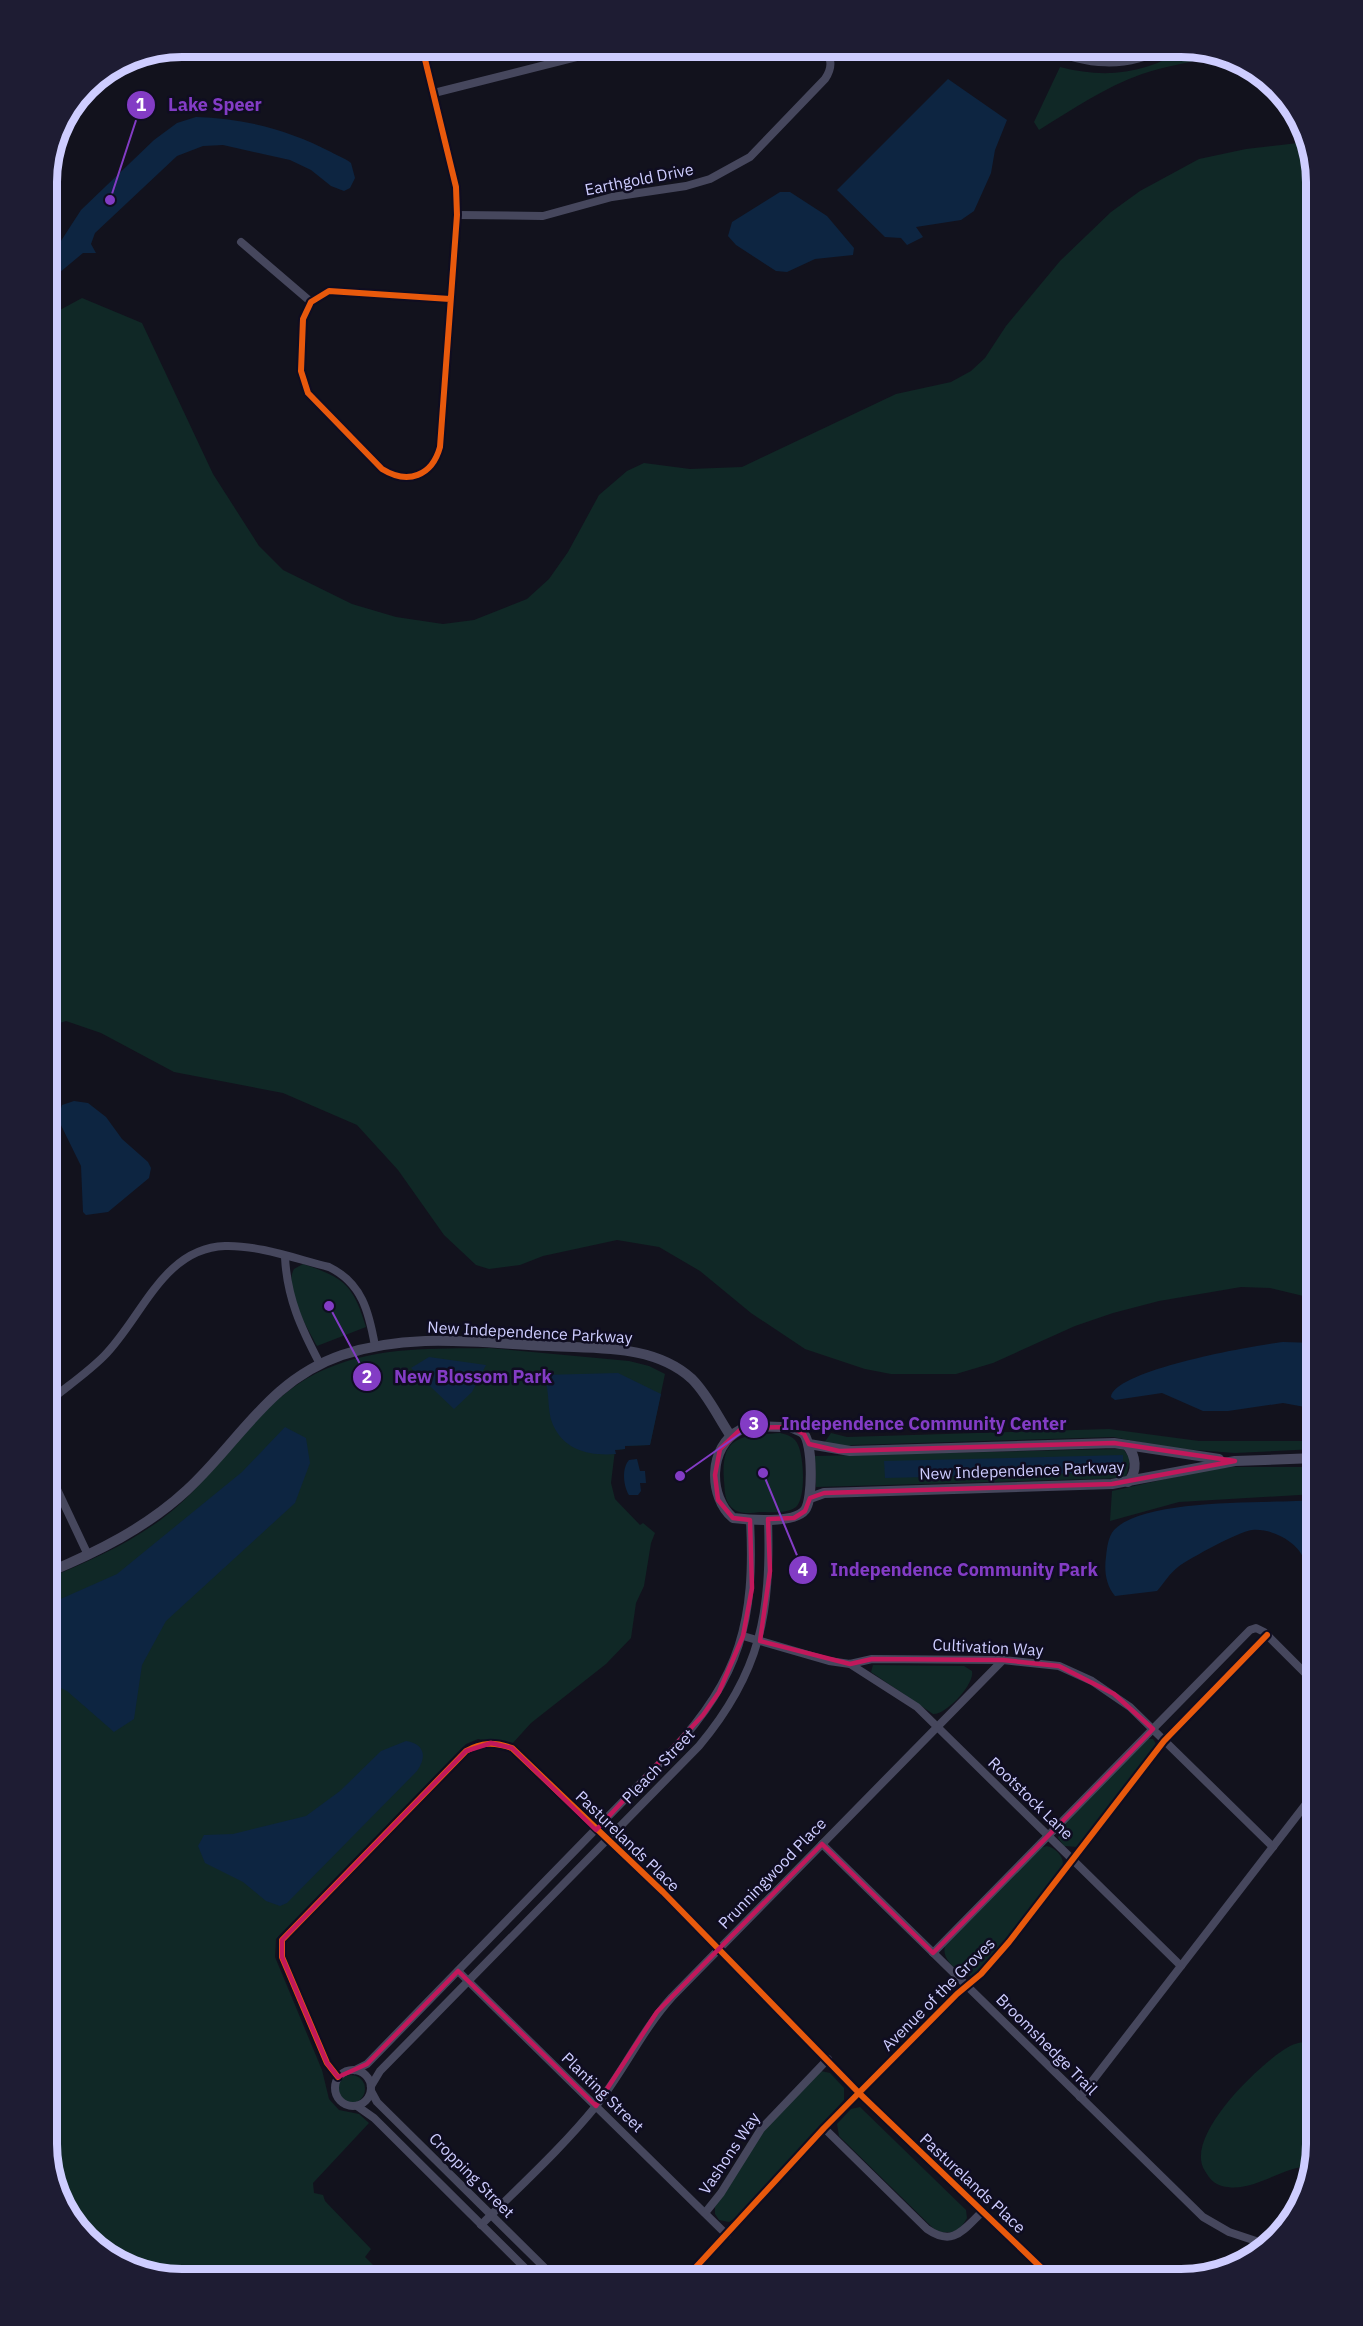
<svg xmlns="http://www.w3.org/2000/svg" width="1363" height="2326" viewBox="0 0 1363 2326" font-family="'IBM Plex Sans',sans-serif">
<rect width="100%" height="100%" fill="#12121d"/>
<g fill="#102826">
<path d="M1187,47L1215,55C1191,63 1165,66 1142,74C1105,87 1073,109 1039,130L1034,122L1060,67C1106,79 1147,74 1187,47Z"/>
<path d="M1307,142L1316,182V1299L1270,1288L1241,1287L1159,1301L1113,1313L1075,1326L993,1363L956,1374H891L865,1369L805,1349L751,1313L700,1271L659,1247L617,1240L543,1256L520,1265L489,1269L476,1265L444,1235L398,1170L357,1125L283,1093L174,1072L101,1033L66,1021L47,1027V317L82,298L142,323L213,474L259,546L283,570L352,604L396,617L443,624L474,620L527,599L549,579L568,552L599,495L627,471L644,463L690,469L742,467L896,394L951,382L971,371L985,358L1006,326L1060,261L1111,212L1140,191L1199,159L1246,149Z"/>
<path d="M303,1264C344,1278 353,1284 366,1327L317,1346C308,1329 283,1288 294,1269Z"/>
<path d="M490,1348L629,1361L649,1366L665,1374L650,1445L625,1446V1449L615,1450L611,1483L615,1499L640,1525L643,1523L655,1533L651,1543L644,1586L636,1603L631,1638L606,1664L531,1723L512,1744L478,1739L466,1744L276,1939L275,1957L322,2070L329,2099L339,2110L359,2114L369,2123L313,2183L314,2193L323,2195L325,2201L371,2249L365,2257L387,2279H173L106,2256L60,2204L47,2144V1579C94,1559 143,1538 181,1503C229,1459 265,1393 328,1368C382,1346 432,1349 490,1348Z"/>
<path d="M1109,1429L1199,1441H1316V1449L1235,1453L1169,1448L1113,1437L852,1445L844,1448L824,1443L831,1433L847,1437Z"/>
<path d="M780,1433C788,1435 795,1437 798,1445C804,1457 806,1498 796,1507C787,1514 771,1512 761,1512C750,1513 739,1515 731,1507C724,1499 725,1490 724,1481C720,1434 742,1436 780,1433Z"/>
<path d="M1119,1449L1124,1450L1130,1459L1126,1478L816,1487L815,1456Z"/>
<path d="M1232,1467H1316V1494L1179,1502L1110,1521L1112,1491L1206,1470Z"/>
<path d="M873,1665L964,1666L972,1671C975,1684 946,1715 933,1714L871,1672Z"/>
<path d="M1148,1739H1153L1156,1744L1078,1847L1064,1846L1058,1838L1060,1828Z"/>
<path d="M1047,1846C1058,1849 1067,1860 1061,1871L981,1969L971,1976C958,1974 941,1959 945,1946L1040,1848Z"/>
<path d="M1316,2040V2144L1310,2166C1280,2167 1253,2194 1222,2186C1214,2184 1209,2178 1205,2171C1182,2137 1262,2061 1290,2046C1297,2042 1308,2042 1316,2040Z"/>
<path d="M821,2071L830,2073L844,2088V2100L736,2218L729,2222L719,2220L715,2214V2207L761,2133Z"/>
<circle cx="351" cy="2089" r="14"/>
<path d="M860,2107L966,2210L967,2218C959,2233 951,2234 936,2231L839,2136L837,2124L851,2109Z"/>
</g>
<g fill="#0d2541">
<path d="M948,79L1007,120L995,150L991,173L974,211L961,220L916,227L923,237L907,245L901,238L885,237L837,190Z"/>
<path d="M196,117C243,118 289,130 331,152C338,156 345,158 351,163L355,178L350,188L344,191L331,186L311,170L290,160L223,145L203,146L177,156L95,233L91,244L96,253H83L47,283V254L59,244L81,210L154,140L177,123Z"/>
<path d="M780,192H790L827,216L854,248L853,255L815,259L787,272L776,271L736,245L728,236L732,222Z"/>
<path d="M74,1101L88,1103L106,1117L122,1139L148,1162L151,1168L149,1178L108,1212L86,1215L83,1212L81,1166L58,1119L62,1105Z"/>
<path d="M1283,1342L1316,1343V1409L1283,1403L1228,1411H1203L1162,1393L1115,1400L1111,1397C1114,1370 1255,1345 1283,1342Z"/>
<path d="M429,1357L486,1365L472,1392L454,1409L411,1368Z"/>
<path d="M618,1373L661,1394L650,1445L625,1446V1449L615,1450L616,1454C590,1456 565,1451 553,1425C546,1409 551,1391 543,1375Z"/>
<path d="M285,1427L306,1438L310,1463L295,1503L166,1621L142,1665L134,1719L114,1732L67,1691L47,1681V1605L117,1574L242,1472Z"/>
<path d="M1123,1455V1472L885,1478L884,1461Z"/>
<path d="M637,1459L640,1471H645L646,1483H640L641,1491L638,1495H629C624,1487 621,1469 629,1460Z"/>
<path d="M1316,1500V1646C1291,1623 1315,1583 1303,1557C1295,1540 1270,1528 1252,1530C1240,1531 1190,1558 1178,1567C1170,1573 1164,1583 1157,1591L1115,1596C1106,1585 1104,1571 1106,1557C1107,1548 1108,1537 1114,1530C1145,1497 1270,1504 1316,1500Z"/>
<path d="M406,1741C425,1744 427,1757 417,1771L287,1903L280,1906L266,1901L243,1882L205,1863L198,1846L204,1835L233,1834L306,1816L340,1791L381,1751Z"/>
</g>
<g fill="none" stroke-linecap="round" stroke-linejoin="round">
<g stroke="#46475d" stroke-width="8">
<path d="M422,47L456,187L457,215L440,447C432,476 408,485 382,469L308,393L301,371L303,319L311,302L329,291L450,299"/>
<path d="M1044,47C1086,65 1125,70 1167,47"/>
<path d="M434,93L616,47"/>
<path d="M457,215L543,216L612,197L686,186L710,179L750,157L825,79C833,67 832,58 823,47"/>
<path d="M241,242L311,302"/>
<path d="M285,1257C287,1298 301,1328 320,1364"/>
<path d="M47,1403C66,1387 86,1374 104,1356C142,1318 163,1248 225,1246C259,1245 296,1259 329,1267C362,1283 369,1312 375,1346"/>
<path d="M47,1468L88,1555"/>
<path d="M743,1636L829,1661L850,1664L872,1659L1003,1660L1059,1666L1092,1681L1130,1707L1273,1847"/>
<path d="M850,1664L917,1707L1181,1966"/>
<path d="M822,1844L1203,2217L1229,2232L1265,2244"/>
<path d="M933,1953L1250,1630L1256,1628L1264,1632L1316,1684"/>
<path d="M458,1971L727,2235"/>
<circle cx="353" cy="2088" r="18"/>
<path d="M355,2070L367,2064L671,1752C741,1676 755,1621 750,1520"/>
<path d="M338,2077L327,2063L282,1957V1940L466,1751C482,1742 494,1742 512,1748L663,1892L859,2093L1053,2279"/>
<path d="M371,2086L380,2071L699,1746C761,1672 771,1613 768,1519"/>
<path d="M371,2091L377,2102L556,2279"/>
<path d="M1080,2097L1316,1791"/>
<path d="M357,2106L374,2118L536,2279"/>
<path d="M824,2128L927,2229C953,2247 963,2230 981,2213"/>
<path d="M705,2213L721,2193L761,2129L828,2059"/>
<path d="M481,2225C520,2186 562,2148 596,2106C624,2071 642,2030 672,1997L1003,1660"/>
<path d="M685,2279L824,2128L957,1994L981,1974L1009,1942L1164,1741L1267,1635"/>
</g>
<g stroke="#46475d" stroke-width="10">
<path d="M791,1427C794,1429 800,1431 803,1433C813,1442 813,1500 805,1510C794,1524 749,1520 733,1518C708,1497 708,1446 740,1430C752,1423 776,1428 791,1427Z"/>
<path d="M809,1444L850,1451L1114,1443L1219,1459"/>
<path d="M1127,1445C1136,1456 1138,1471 1128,1482"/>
<path d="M810,1498L824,1493L1112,1484L1235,1461L1316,1458"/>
<path d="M47,1573C97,1552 146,1528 187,1490C240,1441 269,1380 342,1355C411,1332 479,1343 549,1346C597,1349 654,1344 692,1379C708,1395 718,1417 730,1435"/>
</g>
<defs>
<g id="cycleway">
<path d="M422,47L456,187L457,215L440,447C432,476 408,485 382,469L308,393L301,371L303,319L311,302L329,291L450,299"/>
<path d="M338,2077L327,2063L282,1957V1940L466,1751C482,1742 494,1742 512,1748L663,1892L859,2093L1053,2279"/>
<path d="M685,2279L824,2128L957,1994L981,1974L1009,1942L1164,1741L1267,1635"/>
</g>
</defs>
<use href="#cycleway" stroke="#0f0d21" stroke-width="10"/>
<use href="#cycleway" stroke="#e8590c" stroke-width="6"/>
</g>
<path fill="none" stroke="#c2185b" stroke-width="4.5" stroke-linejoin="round" d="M791,1427L804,1434L809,1444L839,1451L1114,1443L1235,1461L1112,1484L824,1493L810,1498L805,1511L794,1518L768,1519L770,1571L760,1641L850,1664L872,1659L1003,1660L1059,1666L1114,1694L1153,1729L933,1953L822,1844L657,2012L596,2106L458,1971L367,2064L338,2077L327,2063L282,1957V1940L466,1751L491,1743L512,1748L596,1830L703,1715L719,1692L743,1636L752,1588L750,1520L733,1518L718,1500L715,1475L720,1449L742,1428Z"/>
<g text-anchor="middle" stroke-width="5" stroke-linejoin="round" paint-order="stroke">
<g font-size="16" fill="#cecdff" stroke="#0f0d21">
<text transform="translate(639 179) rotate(-11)" y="6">Earthgold Drive</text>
<text transform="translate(530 1332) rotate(3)" y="6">New Independence Parkway</text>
<text transform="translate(1022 1470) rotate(-2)" y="6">New Independence Parkway</text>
<text transform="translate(988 1647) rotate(3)" y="6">Cultivation Way</text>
<text transform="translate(658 1766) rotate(-46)" y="6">Pleach Street</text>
<text transform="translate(1031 1798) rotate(44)" y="6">Rootstock Lane</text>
<text transform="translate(628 1841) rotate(44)" y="6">Pasturelands Place</text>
<text transform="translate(772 1873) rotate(-46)" y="6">Prunningwood Place</text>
<text transform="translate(938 1994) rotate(-45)" y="6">Avenue of the Groves</text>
<text transform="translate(1047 2044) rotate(45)" y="6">Broomshedge Trail</text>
<text transform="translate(603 2092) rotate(44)" y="6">Planting Street</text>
<text transform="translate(729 2153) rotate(-56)" y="6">Vashons Way</text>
<text transform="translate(472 2175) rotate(45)" y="6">Cropping Street</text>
<text transform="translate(973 2183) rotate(43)" y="6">Pasturelands Place</text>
</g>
</g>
<path d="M0 0H1363V2326H0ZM182 57H1181A125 125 0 0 1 1306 182V2144A125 125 0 0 1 1181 2269H182A125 125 0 0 1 57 2144V182A125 125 0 0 1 182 57Z" fill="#1e1c33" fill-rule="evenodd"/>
<path fill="none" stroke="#cecdff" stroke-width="8" d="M182 57H1181A125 125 0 0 1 1306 182V2144A125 125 0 0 1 1181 2269H182A125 125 0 0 1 57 2144V182A125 125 0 0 1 182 57Z"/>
<path fill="none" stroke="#833cc5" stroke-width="2" d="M110 200L141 105M329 1306L367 1377M680 1476L754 1424M763 1473L803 1570"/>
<g fill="#833cc5" stroke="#0f0d21" stroke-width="2">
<circle cx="110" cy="200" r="6"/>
<circle cx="329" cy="1306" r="6"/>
<circle cx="680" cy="1476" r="6"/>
<circle cx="763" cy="1473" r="6"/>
<circle cx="141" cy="105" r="15"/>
<circle cx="367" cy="1377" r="15"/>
<circle cx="754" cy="1424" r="15"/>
<circle cx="803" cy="1570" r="15"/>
</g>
<g font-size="18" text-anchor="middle" font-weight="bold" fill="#fff">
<text x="141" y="111">1</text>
<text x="367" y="1383">2</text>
<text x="754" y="1430">3</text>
<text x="803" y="1576">4</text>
</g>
<g font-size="18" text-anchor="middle" font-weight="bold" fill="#833cc5" stroke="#0f0d21" stroke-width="5" stroke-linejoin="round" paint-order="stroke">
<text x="215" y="111">Lake Speer</text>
<text x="473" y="1383">New Blossom Park</text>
<text x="924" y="1430">Independence Community Center</text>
<text x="964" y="1576">Independence Community Park</text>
</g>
</svg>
